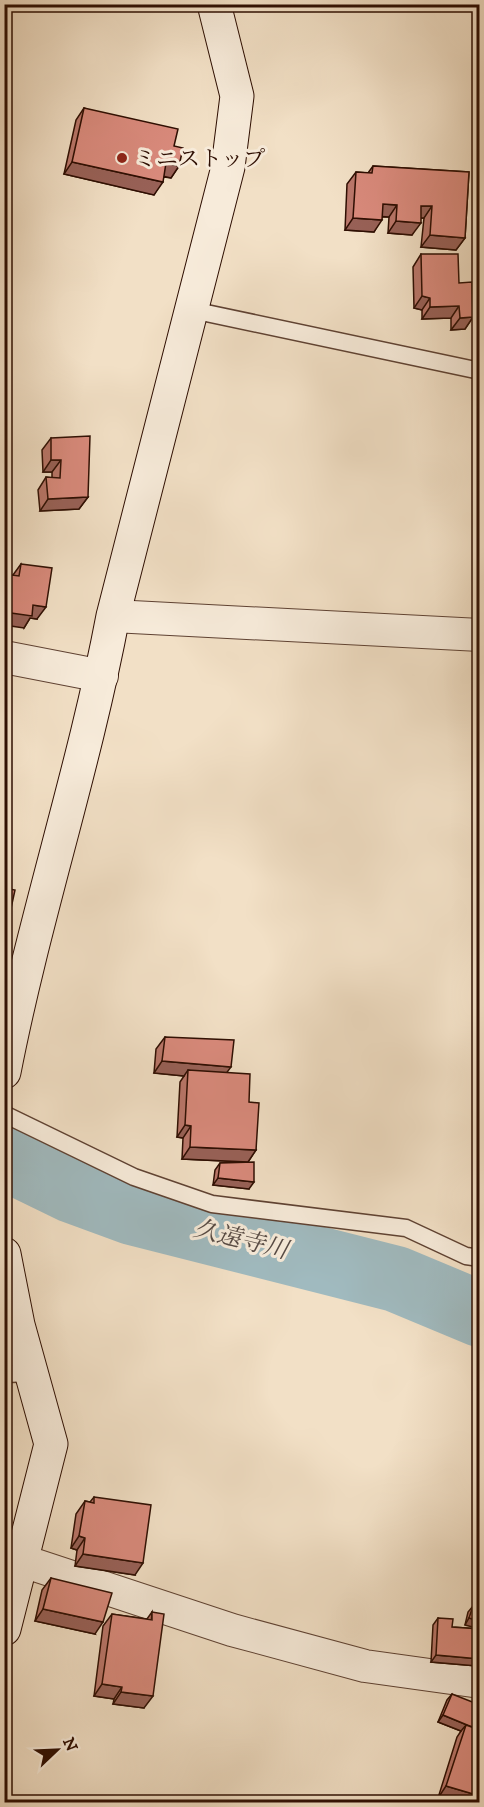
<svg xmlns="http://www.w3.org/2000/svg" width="484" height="1807" viewBox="0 0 484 1807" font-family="'IM FELL DW Pica','Noto Serif JP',serif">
<rect width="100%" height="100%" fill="#f2e0c6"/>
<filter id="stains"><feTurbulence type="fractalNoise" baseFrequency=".00333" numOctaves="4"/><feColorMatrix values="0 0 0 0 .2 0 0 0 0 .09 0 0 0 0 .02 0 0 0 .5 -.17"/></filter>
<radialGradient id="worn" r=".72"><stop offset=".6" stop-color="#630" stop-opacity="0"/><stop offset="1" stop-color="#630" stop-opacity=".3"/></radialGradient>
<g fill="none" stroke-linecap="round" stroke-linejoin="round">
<path stroke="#a0babf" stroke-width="66" d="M4,1157L72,1190L132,1212L396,1279L480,1314"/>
<defs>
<g id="lane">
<path d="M192,310L480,371"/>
<path d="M4,1114L134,1177L212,1204L406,1228L466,1256L480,1258"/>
<path d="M4,1374L33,1373"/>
</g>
<g id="street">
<path d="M113,616L480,635"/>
<path d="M4,657L102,676"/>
<path d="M23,1561L232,1630L365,1666L480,1682"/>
</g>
<g id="secondary">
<path d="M4,1072C34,918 84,770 113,616L228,167L237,96L214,4"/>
<path d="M4,1254L18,1325L51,1444L4,1629"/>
</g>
</defs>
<use href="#lane" stroke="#5f4233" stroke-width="19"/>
<use href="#street" stroke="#5f4233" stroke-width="34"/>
<use href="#secondary" stroke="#2e0e02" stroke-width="35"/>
<use href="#lane" stroke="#f7ebda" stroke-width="16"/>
<use href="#street" stroke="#f7ebda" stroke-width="32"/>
<use href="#secondary" stroke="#f7ebda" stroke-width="33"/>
</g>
<g fill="#bb776b" stroke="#2e0e02" stroke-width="1.5">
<path d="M84,108L174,146L179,166L171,178L164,177L154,195L64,174L76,120Z"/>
<path d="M373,166L469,172L465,238L456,250L421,247L424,218H421L412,235L388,233L389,217H382L374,232L345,230L347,184L356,172L368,173Z"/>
<path d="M421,254L459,283L473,317L465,329L451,330V318L422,319V310L414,308L413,267Z"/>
<path d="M51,438L88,497L79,509L40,511L38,490L46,477L52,478V472H43L42,450Z"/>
<path d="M21,564L37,619L30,618L24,628L13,575Z"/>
<path d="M165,1037L227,1072L249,1102L256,1150L248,1162L249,1189L213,1185L215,1170L220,1163L244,1162L182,1159L183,1138L177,1137L180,1082L184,1076L154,1073L156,1049Z"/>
<path d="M94,1497L135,1575L75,1566L77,1550L71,1548L76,1514L85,1501L90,1502Z"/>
<path d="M51,1578L95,1634L35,1621L42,1590Z"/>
<path d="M473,1606L480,1607L465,1625L468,1612Z"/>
<path d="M152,1612L144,1708L113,1704L114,1699L94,1696L103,1626L112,1614L147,1619Z"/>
<path d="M438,1618L452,1627L480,1629V1662L477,1666L431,1662L433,1625Z"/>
<path d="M452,1694L472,1728L476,1729L480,1718V1803H410L411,1801L443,1800L438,1798L457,1737L461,1731L438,1722L447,1700Z"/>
</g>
<g fill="#986157" stroke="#2e0e02" stroke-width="1.5">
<path d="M72,162L163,182L154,195L64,174Z"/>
<path d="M166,163L179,166L171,178L158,175Z"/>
<path d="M383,204L397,205L389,217L375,216Z"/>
<path d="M421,206H432L424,218H413Z"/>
<path d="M353,218L382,220L374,232L345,230Z"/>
<path d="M396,221L421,223L412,235L388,233Z"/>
<path d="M430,235L465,238L456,250L421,247Z"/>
<path d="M422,296L430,298L422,310L414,308Z"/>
<path d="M459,306L451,318L422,319L430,307Z"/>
<path d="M473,317L465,329L451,330L460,318Z"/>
<path d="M51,460H61L52,472H43Z"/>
<path d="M88,497L79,509L40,511L48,499Z"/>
<path d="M33,605L46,607L37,619L30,618L24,628L4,625V612Z"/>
<path d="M162,1061L231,1067L222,1079L188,1070L184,1076L154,1073Z"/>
<path d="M185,1125L191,1126L183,1138L177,1137Z"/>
<path d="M190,1147L256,1150L248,1162L182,1159Z"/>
<path d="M218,1178L254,1182L249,1189L213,1185Z"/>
<path d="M79,1536L85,1538L77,1550L71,1548Z"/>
<path d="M83,1554L143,1563L135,1575L75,1566Z"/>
<path d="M43,1609L103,1622L95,1634L35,1621Z"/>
<path d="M469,1618L480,1621V1629L465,1625Z"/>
<path d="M436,1655L480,1659V1662L477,1666L431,1662Z"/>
<path d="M102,1684L122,1687L114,1699L94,1696Z"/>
<path d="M121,1692L153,1696L144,1708L113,1704Z"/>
<path d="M443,1715L472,1727L466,1725L461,1731L438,1722Z"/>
<path d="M446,1786L480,1796V1803H452L438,1798Z"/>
</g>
<g fill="#d98a7c" stroke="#2e0e02" stroke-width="1.5">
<path d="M84,108L178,129L174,146L183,148L179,166L166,163L163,182L72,162Z"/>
<path d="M373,166L469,172L465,238L430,235L432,206H421V223L396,221L397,205L383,204L382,220L353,218L356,172L372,173Z"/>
<path d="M421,254H458L459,283L472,282L473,317L460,318L459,306L430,307V298L422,296Z"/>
<path d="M90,436L88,497L48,499L46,477L60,478L61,460H51V438Z"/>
<path d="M21,564L52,568L46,607L33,605L32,616L4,612V574L19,576Z"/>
<path d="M4,888L15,890L4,940Z"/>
<path d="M165,1037L234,1040L231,1067L162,1061Z"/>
<path d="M188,1070L250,1074L249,1102L259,1103L256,1150L190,1147L191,1126L185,1125Z"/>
<path d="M254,1162V1182L218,1178L220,1163Z"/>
<path d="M94,1497L151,1505L143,1563L83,1554L85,1538L79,1536L85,1501L94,1503Z"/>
<path d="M51,1578L112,1593L103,1622L43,1609Z"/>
<path d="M473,1606L480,1607V1621L469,1618Z"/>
<path d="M152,1612L164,1614L153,1696L121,1692L122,1687L102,1684L112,1614L152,1620Z"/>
<path d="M438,1618L453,1619L452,1627L480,1629V1659L436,1655Z"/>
<path d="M452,1694L480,1705V1711L472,1727L443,1715Z"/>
<path d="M466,1725L480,1730V1796L446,1786Z"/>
<path d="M476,1798V1803H411V1801Z"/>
</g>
<circle fill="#8f2418" stroke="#f7ebda" stroke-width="2" cx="122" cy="158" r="6"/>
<g text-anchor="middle" stroke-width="6" stroke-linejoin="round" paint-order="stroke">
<g font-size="22" fill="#2e0e02" stroke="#f7ebda" text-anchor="start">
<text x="134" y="166">ミニストップ</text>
</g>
<g font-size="24" font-style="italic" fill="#564a44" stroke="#f7ebda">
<text transform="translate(241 1239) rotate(14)" y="8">久遠寺川</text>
</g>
</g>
<rect width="484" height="1807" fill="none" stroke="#f2e0c6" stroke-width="24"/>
<rect x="6" y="6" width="472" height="1795" fill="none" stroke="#2e0e02" stroke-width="3"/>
<rect x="12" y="12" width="460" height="1783" fill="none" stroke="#2e0e02" stroke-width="1.5"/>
<g transform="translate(57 1750) rotate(67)" stroke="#f7ebda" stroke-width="4.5" paint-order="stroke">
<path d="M0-4.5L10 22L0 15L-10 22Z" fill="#2e0e02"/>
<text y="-9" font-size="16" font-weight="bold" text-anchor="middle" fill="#2e0e02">N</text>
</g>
<rect width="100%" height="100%" filter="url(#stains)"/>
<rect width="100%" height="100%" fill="url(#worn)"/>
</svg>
